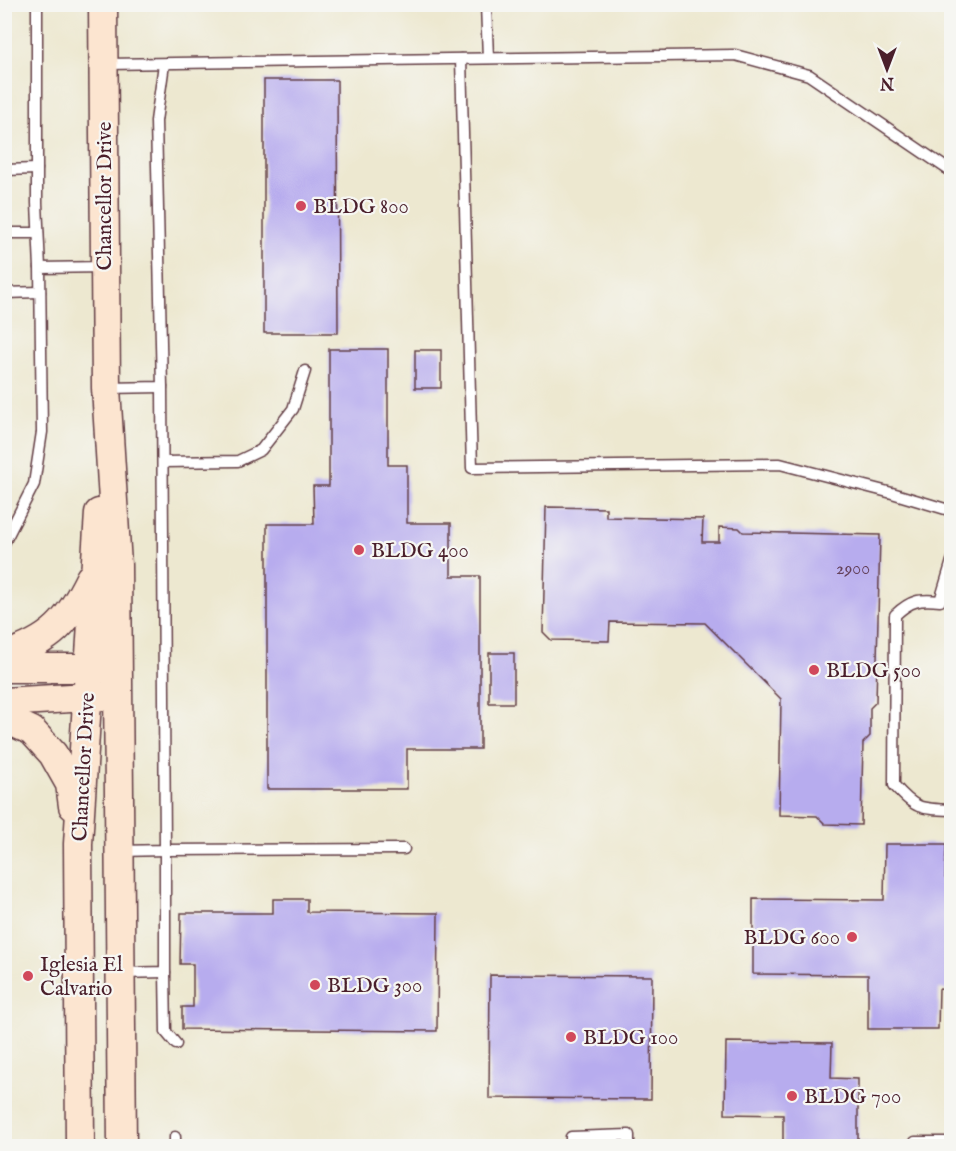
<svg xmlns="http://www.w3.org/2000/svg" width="956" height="1151" viewBox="0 0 956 1151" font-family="'IM FELL English',serif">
<rect width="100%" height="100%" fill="#f6f6f2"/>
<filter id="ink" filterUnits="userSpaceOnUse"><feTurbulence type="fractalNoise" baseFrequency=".0167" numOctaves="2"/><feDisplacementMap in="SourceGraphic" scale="12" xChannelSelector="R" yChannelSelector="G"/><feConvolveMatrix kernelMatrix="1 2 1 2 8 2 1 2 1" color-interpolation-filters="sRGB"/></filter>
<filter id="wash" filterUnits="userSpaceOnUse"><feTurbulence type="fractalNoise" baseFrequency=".008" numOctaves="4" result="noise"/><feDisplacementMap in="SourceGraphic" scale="24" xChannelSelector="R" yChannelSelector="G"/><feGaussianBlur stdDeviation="1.35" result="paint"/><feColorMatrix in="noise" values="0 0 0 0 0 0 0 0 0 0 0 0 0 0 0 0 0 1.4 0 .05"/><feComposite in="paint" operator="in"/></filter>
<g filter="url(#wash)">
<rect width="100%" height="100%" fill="#ede8d0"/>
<g id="blocks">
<g fill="#b7acee">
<path d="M264,80H337L338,333H264Z"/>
<path d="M329,349H388V465H407V523H451V576H480V749H407V789H267V524H314L313,486H329Z"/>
<rect x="415" y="350" width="26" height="38"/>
<path d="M546,507L606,508V517L703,519L702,542H719V527L739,528L743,532L880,535L876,702L870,708V736L863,743L861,825L825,824L817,816L779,815L781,699L705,623L610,622L609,641L551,640L543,632Z"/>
<rect x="489" y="653" width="25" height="50"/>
<path d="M885,844H946L945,878H952V990L939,989L938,1029H868V975L753,974V899L884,900Z"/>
<path d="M273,899H307V912L438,913L437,1031L182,1029V1007H193V964H180L181,913H273Z"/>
<path d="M490,975L652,976L651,1099L489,1098Z"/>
<path d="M726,1042L832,1043L831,1078L858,1079V1142L891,1143V1146H783V1115L725,1114Z"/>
<rect x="684" y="1144" width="54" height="2"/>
</g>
</g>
</g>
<g filter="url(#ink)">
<use href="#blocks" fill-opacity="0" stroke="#623d44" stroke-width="1.5"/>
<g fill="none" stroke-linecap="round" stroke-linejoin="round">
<defs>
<g id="lane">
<path d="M37,4V203L40,268"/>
<path d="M486,4L488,58"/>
<path d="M461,59L472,468L780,464L892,493L952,511"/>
<path d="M106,64L735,55L809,75L952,172"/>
<path d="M4,170L37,169"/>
<path d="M4,233H38"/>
<path d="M4,293L40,292"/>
<path d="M106,388L162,387L156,121L164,64"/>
<path d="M163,462L238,461L261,450L293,409L305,371"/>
<path d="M4,543L34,484L42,432L40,268L105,267"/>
<path d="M952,561L940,601C919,599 911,600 895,615L894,785C915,809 920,809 952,810"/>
<path d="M120,851L165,850L162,387"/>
<path d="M165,972L166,1032L176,1044"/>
<path d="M120,973L165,972V850L404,849"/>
<path d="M915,1142H952"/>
<path d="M175,1146V1137"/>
<path d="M571,1146V1137L629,1135V1146"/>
</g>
<g id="secondary">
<path d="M103,4L106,388L117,565L122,1146"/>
<path d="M4,656C52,641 69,621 90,578"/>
<path d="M4,668H106"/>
<path d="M4,702L104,696"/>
<path d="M4,718L32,731L53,754L70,784L73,806"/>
<path d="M80,1146L78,844L99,513"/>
</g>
</defs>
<use href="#lane" stroke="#623d44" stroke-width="13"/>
<use href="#secondary" stroke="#623d44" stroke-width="31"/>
<use href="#lane" stroke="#fff" stroke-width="10"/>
<use href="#secondary" stroke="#fce5d0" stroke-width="28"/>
</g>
</g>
<g fill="#d1495b" stroke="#f6f6f2" stroke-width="2">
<circle cx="301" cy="206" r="6"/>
<circle cx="359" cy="550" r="6"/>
<circle cx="814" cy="670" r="6"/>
<circle cx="852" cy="937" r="6"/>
<circle cx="28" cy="976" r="6"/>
<circle cx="315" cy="985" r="6"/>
<circle cx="571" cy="1037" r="6"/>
<circle cx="792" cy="1096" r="6"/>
</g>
<g text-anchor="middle" stroke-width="4.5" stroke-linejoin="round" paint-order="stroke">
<g font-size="18" fill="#65425c">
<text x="853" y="574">2900</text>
</g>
<g font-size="21" fill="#4a1f2b" stroke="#f6f6f2">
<text transform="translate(104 196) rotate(-90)" y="7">Chancellor Drive</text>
<text transform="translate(83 767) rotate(-87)" y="7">Chancellor Drive</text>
</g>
<g font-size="21" fill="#4a1f2b" stroke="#f6f6f2" text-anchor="start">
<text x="313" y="213">BLDG 800</text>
<text x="371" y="557">BLDG 400</text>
<text x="826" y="677">BLDG 500</text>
<text x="840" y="944" text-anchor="end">BLDG 600</text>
<text x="40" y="971">Iglesia El<tspan x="40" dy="24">Calvario</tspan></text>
<text x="327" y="992">BLDG 300</text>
<text x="583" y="1044">BLDG 100</text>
<text x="804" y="1103">BLDG 700</text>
</g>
</g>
<rect width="956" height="1151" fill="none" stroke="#f6f6f2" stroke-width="24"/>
<g transform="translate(887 69) rotate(180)" stroke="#f6f6f2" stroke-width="4.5" paint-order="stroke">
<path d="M0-4.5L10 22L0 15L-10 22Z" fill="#4a1f2b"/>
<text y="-9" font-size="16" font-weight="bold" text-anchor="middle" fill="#4a1f2b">N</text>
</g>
</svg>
